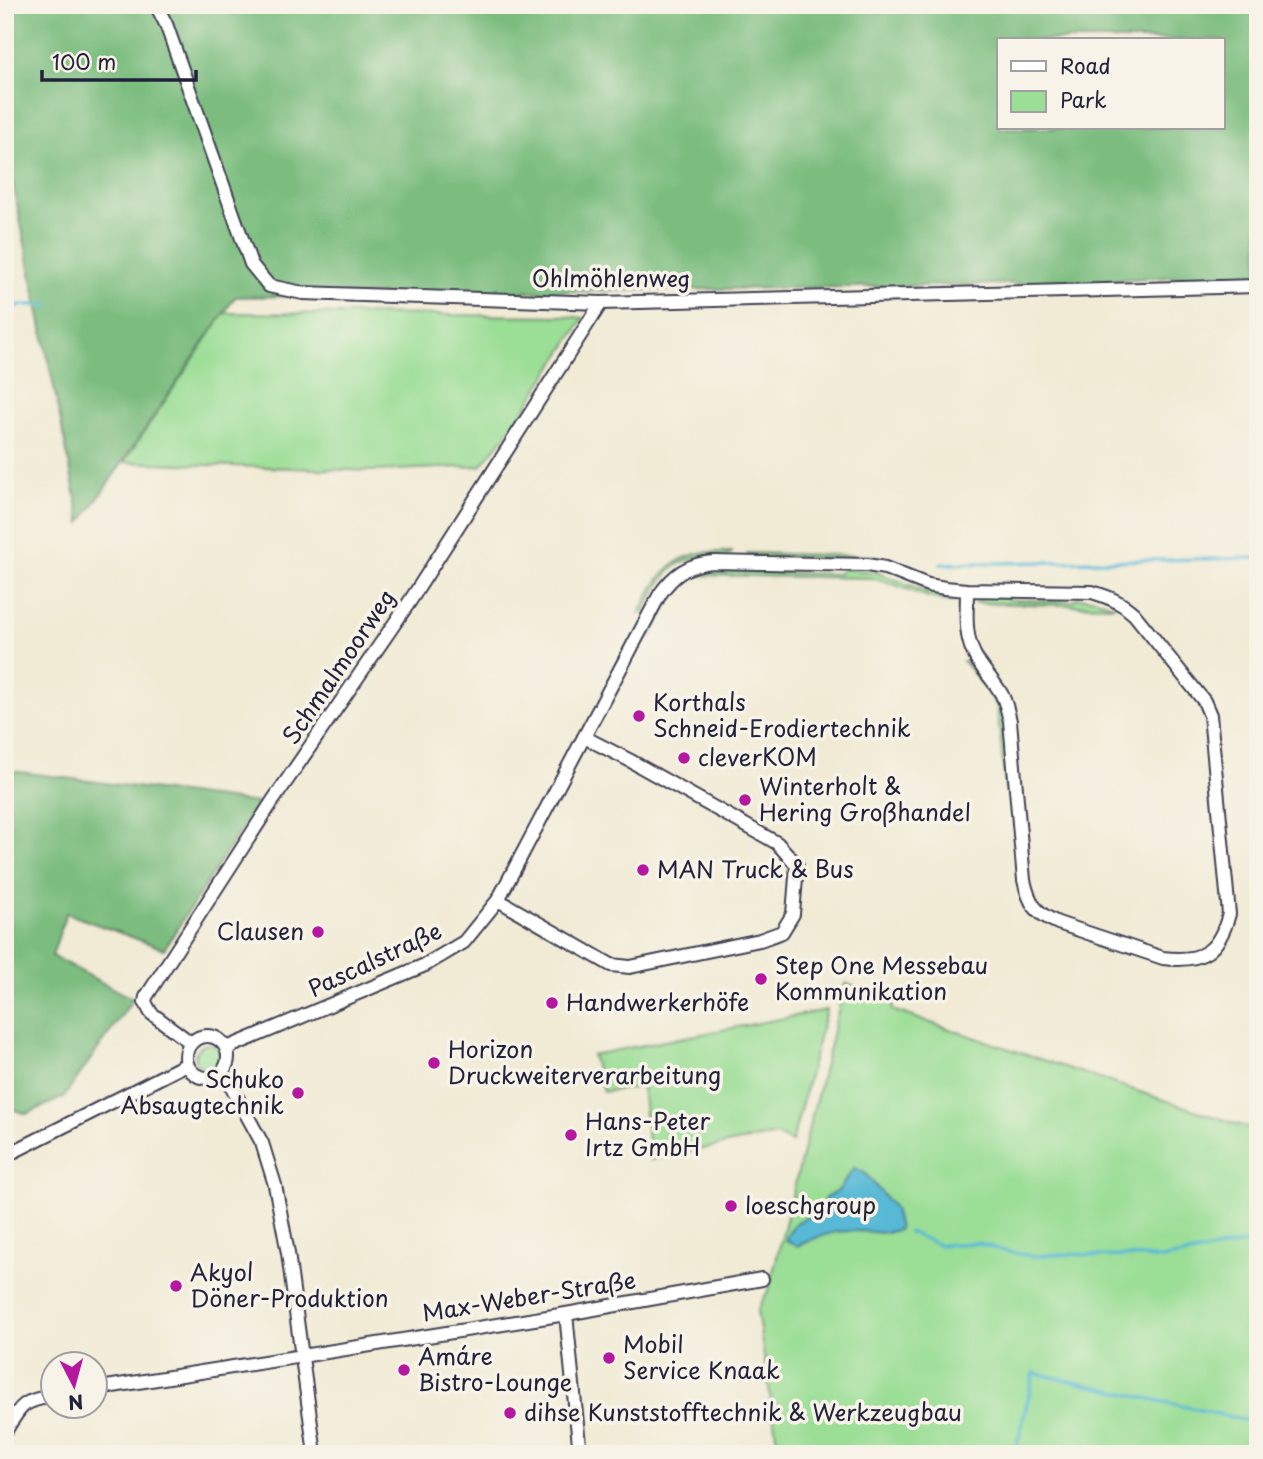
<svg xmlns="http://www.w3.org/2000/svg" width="1263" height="1459" viewBox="0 0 1263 1459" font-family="'Playpen Sans',sans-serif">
<rect width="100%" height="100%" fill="#f7f3e8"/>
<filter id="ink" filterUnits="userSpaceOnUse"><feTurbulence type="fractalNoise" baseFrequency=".0143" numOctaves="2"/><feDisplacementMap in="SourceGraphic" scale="14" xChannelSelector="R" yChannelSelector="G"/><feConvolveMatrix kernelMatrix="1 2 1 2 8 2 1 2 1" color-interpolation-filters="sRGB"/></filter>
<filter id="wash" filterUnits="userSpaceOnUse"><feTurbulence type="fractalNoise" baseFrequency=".00686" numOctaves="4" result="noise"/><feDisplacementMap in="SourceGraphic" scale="28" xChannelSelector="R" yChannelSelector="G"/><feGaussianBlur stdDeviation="1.57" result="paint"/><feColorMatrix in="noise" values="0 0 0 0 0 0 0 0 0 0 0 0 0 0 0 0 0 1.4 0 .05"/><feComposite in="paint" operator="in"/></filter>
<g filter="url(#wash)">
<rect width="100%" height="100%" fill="#f1ebd5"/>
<g fill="#9bde96" stroke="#5e8068" stroke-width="2">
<path d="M224,313L563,316L584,318L517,421L481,466L375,471L124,462Z"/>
<path d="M706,552H732L728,556C674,555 668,567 644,612L639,614C656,582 665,558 706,552Z"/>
<path d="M748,553L872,556L890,560L920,574L919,575L898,566L875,560L749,556L747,554Z"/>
<path d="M719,566L725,571L838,574L844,569L876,572L925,591L943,594L952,602C923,599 898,583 870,578L700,575C673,585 665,612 652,636L645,641L639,650L636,649L641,639L648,635L664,606L663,599C681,577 692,571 719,566Z"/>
<path d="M1003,595L1010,600L1073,601L1077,598H1094L1115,606L975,603L985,596Z"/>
<path d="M964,662C974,665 978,671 985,679C1009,709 1007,748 1011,784L1006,791L997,707L991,695Z"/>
<path d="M845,983L894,1002L892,1010L1258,1131V1454H779L757,1311L769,1289Z"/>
<path d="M826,1010L792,1142L777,1135L741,1141L650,1160L642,1087L603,1092L592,1055Z"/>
<circle cx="208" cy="1057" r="13"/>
</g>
<g fill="#7cbd7f" stroke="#4f705d" stroke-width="2" fill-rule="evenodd">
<path d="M5,5H1258V273L1071,282L964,285L235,297L81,523L5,144ZM999,40H1223V128H999Z"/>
<path d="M5,770L258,803L164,949L66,913L52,956L133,999L64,1097L27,1114L5,1107Z"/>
</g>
<path fill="#58b9d6" stroke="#3d6e88" stroke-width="2" d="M854,1168L864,1172L894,1208L899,1229C883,1236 867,1230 850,1231C830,1231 815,1238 797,1246L785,1240L794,1224L822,1209L825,1198L838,1191Z"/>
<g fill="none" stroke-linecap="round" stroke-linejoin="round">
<g stroke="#58b9d6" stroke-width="3.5">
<path d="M5,307H16L20,305H50"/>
<path d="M941,564L1258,558"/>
<path d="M909,1232L939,1245L978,1243L1004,1251L1032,1256L1074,1254L1100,1256L1145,1257L1162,1259L1258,1241"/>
<path d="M1015,1454L1034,1373L1258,1423"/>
</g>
</g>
</g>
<g filter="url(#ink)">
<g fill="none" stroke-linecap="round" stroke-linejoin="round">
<defs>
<g id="minor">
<path d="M156,5L166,24L251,264L269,286L303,293L601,303L1258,286"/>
<path d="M584,737L660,594C674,574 688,564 713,562L867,565L885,568L928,585L945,588L967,590L1092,592C1109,597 1121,602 1134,614L1204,701L1210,715L1229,914C1219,951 1203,963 1163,958L1058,923C1035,913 1029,903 1024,880L1010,721C1008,712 1006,703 1002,695C994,680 981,669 974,654C964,634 967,611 967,590"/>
<circle cx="207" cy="1057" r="21"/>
<path d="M191,1043L151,1013L145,1002L146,997L272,802L410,601L601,303"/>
<path d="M227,1048L425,965L464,942L498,900L584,737L629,760L777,843L797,865L793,914L782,932L760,940L630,967L611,965L498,900"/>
<path d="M221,1074L232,1088L262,1143L275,1185L288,1253L315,1454"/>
<path d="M5,1156L187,1064"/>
<path d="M566,1314L580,1454"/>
<path d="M94,1389L566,1314L762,1279"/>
<path d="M5,1432C21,1406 21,1401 52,1396"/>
</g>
</defs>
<use href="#minor" stroke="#414052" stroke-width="16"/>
<use href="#minor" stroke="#fff" stroke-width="12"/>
</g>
</g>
<g fill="#b5179e" stroke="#f7f3e8" stroke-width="2.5">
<circle cx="639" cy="716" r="7"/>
<circle cx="684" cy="758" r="7"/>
<circle cx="745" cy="800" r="7"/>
<circle cx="643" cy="870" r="7"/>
<circle cx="318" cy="932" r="7"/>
<circle cx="761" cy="979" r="7"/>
<circle cx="552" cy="1003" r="7"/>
<circle cx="434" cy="1063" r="7"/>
<circle cx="298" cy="1093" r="7"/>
<circle cx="571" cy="1135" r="7"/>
<circle cx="731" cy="1206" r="7"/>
<circle cx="176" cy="1286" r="7"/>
<circle cx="609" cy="1358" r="7"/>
<circle cx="404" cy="1370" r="7"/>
<circle cx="510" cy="1413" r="7"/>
</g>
<g text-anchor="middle" stroke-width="7" stroke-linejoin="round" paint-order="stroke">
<g font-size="23" fill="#22223b" stroke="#f7f3e8">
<text x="611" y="287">Ohlmöhlenweg</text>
<text transform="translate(339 667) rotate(-56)" y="8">Schmalmoorweg</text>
<text transform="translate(375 960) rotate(-25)" y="8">Pascalstraße</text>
<text transform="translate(529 1297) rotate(-9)" y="8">Max-Weber-Straße</text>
</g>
<g font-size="23" fill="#22223b" stroke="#f7f3e8" text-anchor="start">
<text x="653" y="711">Korthals<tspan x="653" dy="26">Schneid-Erodiertechnik</tspan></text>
<text x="698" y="766">cleverKOM</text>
<text x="759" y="795">Winterholt &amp;<tspan x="759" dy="26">Hering Großhandel</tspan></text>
<text x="657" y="878">MAN Truck &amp; Bus</text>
<text x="304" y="940" text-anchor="end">Clausen</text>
<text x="775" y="974">Step One Messebau<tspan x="775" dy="26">Kommunikation</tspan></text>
<text x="566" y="1011">Handwerkerhöfe</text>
<text x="448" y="1058">Horizon<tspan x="448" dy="26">Druckweiterverarbeitung</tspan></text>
<text x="284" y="1088" text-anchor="end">Schuko<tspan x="284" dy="26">Absaugtechnik</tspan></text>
<text x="585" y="1130">Hans-Peter<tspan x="585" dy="26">Irtz GmbH</tspan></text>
<text x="745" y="1214">loeschgroup</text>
<text x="190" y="1281">Akyol<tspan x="190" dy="26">Döner-Produktion</tspan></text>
<text x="623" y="1353">Mobil<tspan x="623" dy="26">Service Knaak</tspan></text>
<text x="418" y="1365">Amáre<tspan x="418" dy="26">Bistro-Lounge</tspan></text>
<text x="524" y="1421">dihse Kunststofftechnik &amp; Werkzeugbau</text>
</g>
</g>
<rect width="1263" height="1459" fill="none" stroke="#f7f3e8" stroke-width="28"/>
<rect x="997" y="38" width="228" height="91" fill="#f7f3e8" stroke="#a29fa3" stroke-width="2"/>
<rect x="1011" y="61" width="35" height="10" fill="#ffffff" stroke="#a29fa3" stroke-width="2"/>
<text x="1060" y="74" font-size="21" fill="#22223b">Road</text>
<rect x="1011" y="91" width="35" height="21" fill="#9bde96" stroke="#a29fa3" stroke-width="2"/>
<text x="1060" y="108" font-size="21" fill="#22223b">Park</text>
<g transform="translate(74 1385) rotate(174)"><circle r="33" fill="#f7f3e8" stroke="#a29fa3" stroke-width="2"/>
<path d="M0-5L12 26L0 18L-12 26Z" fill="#b5179e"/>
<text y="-10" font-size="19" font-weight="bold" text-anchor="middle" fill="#22223b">N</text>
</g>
<path d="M42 70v10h154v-10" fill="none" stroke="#22223b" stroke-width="3.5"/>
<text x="52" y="70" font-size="21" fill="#22223b" stroke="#f7f3e8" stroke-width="5" paint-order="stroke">100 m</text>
</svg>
